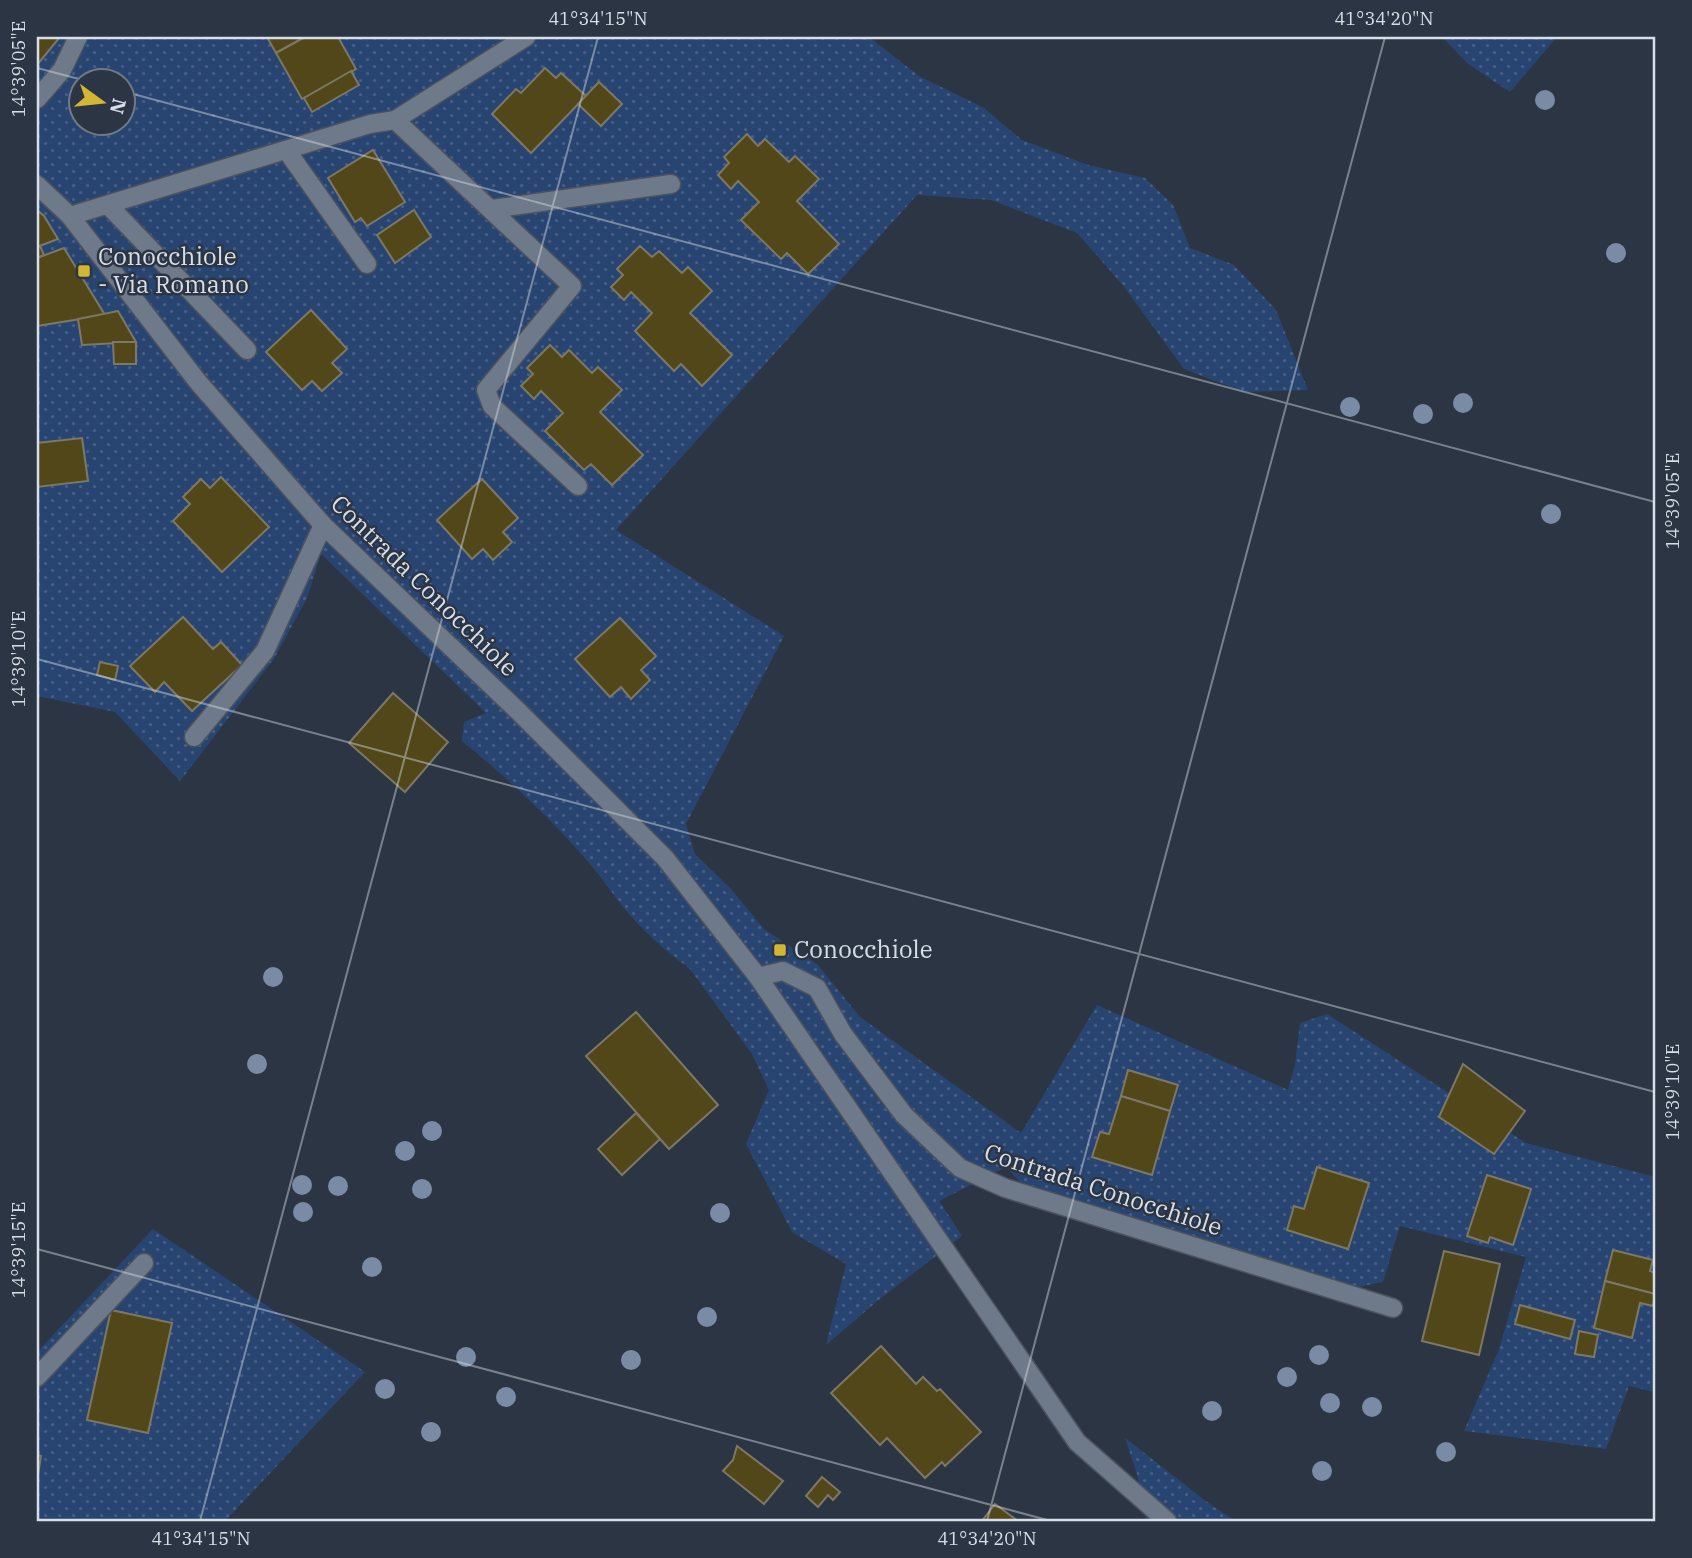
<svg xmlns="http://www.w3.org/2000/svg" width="1692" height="1558" viewBox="0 0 1692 1558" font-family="'IBM Plex Serif',serif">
<defs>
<pattern id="grass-dots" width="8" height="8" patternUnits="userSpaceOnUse" patternTransform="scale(1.75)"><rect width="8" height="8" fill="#284572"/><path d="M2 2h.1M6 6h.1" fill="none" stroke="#465f86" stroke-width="1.8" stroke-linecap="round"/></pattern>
</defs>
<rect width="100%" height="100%" fill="#2c3543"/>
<g fill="url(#grass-dots)" fill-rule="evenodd">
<path d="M37,37H869L919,76L984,108L1022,140L1088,165L1145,178L1173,205L1190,248L1234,265L1276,310L1308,390L1244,392L1184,369L1122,284L1077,233L991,200L917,195L616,530L784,636L686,824L695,854L731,889L764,929L817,964L860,1017L1021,1133L1097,1005L1288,1090L1295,1065L1300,1023L1327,1014L1526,1143L1655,1177V1392L1629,1386L1606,1449L1464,1431L1499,1349L1526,1257L1400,1226L1383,1282L1358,1287L1022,1184L1006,1167L939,1201L962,1236L881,1298L826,1345L846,1264L792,1232L746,1144L769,1090L752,1054L690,969C666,952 641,929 623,907C612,893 602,878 590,864C551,819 509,779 462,741L464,722L486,713L321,554L307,598L274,659L180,781L115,712L37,696ZM80,80H122V122H80Z"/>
<path d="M1442,37H1557L1510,92L1468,64Z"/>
<path d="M153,1229L365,1372L225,1521H37V1352Z"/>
<path d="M1125,1438L1211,1505L1236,1521H1146L1137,1474Z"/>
</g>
<g fill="#514719" stroke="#7d7866" stroke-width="2">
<path d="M37,37H60L37,65Z"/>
<path d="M267,37H305L276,53Z"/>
<path d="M305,37H338L356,69L302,99L276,53Z"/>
<path d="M545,68L556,78L561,73L586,96L531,153L492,114L516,89L521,93Z"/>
<path d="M351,71L359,85L312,112L304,98Z"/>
<path d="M599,82L622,104L601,126L578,104Z"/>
<path d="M747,134L758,146L765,139L789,162L795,156L819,179L797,201L839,244L808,274L787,253L781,259L741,220L759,202L738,181L731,189L718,175L729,163L724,157Z"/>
<path d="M373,150L405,202L367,226L361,218L355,222L328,178Z"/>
<path d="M37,210L44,216L58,239L37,247Z"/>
<path d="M414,210L431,237L395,263L377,235Z"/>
<path d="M40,246L44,255L37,258V247Z"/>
<path d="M640,246L652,257L659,251L682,273L688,267L712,291L690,313L732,355L702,386L681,364L674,371L635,331L652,313L631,292L624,300L611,287L623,275L617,269Z"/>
<path d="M64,248L105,315L37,326V258Z"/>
<path d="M311,310L347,349L332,363L342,373L322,391L312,381L302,390L266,352Z"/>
<path d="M118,311L136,342L82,345L78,319Z"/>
<path d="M113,342H136V364H114Z"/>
<path d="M550,345L562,357L569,350L592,373L598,367L622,390L600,412L643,455L612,485L591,464L584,470L545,431L563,413L541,391L534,399L521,386L533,374L527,368Z"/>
<path d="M82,438L88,481L37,487V443Z"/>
<path d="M221,477L269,527L222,572L173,521L190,504L183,497L201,479L210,488Z"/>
<path d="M482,479L518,518L503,532L512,542L493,560L483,549L472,559L437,520Z"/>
<path d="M183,617L213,649L221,642L242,665L192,711L164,682L155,692L130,666Z"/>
<path d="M620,618L656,656L641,670L650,680L631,699L621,687L610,697L575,659Z"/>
<path d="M100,662L118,666L115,680L97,675Z"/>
<path d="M393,693L448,742L405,792L349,743Z"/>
<path d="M636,1012L718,1105L669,1149L586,1056Z"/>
<path d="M1463,1064L1525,1111L1494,1154L1439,1117Z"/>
<path d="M1128,1070L1178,1085L1170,1111L1121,1096Z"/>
<path d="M1121,1096L1170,1111L1152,1175L1092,1157L1100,1132L1109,1134Z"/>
<path d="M636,1113L660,1139L622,1175L598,1149Z"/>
<path d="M1317,1167L1369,1183L1348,1249L1287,1230L1294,1206L1304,1209Z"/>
<path d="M1487,1175L1531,1189L1513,1245L1490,1237L1488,1243L1467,1236Z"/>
<path d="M1613,1250L1653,1260L1650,1271L1655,1273V1294L1605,1281Z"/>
<path d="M1444,1251L1500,1264L1479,1355L1422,1341Z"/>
<path d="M1605,1281L1655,1294L1653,1306L1640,1303L1632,1338L1594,1328Z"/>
<path d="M1520,1305L1575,1320L1570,1339L1515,1324Z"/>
<path d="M111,1310L172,1323L148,1433L87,1420Z"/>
<path d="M1579,1331L1598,1335L1594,1357L1575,1354Z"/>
<path d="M881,1346L916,1384L923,1377L937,1391L940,1389L981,1432L945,1466L942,1462L925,1478L887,1438L880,1445L831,1393Z"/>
<path d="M737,1446L783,1481L764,1504L723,1471L733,1460Z"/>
<path d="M37,1455L41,1456L37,1481Z"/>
<path d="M822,1477L840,1492L833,1500L828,1495L818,1507L806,1496Z"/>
<path d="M995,1504L1018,1521H982Z"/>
</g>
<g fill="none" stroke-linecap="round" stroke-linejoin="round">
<defs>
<g id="service">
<path d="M37,99L62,70L78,37"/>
<path d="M395,120L526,37"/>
<path d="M287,151L367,264"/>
<path d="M109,206L247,350"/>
<path d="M492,209L671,184"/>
<path d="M70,216L370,124L395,120L572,286L486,390L492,406L578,486"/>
<path d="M194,737L265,651L323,525"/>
<path d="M758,977L783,971L817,988L843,1034L904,1115L960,1168L1005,1188L1393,1308"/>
<path d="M37,1377L144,1263"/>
</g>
<path id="minor" d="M37,185L70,216L198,382L323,525L519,712L665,858L758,977L1077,1442L1167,1521"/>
</defs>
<use href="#service" stroke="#4b525e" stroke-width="21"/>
<use href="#minor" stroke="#4b525e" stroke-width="21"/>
<use href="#service" stroke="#6e7989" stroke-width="18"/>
<use href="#minor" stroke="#6e7989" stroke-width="18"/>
</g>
<g fill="#7a8ba5">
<circle cx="1545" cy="100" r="10"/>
<circle cx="1616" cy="253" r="10"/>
<circle cx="1463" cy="403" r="10"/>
<circle cx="1350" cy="407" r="10"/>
<circle cx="1423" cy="414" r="10"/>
<circle cx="1551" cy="514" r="10"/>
<circle cx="273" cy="977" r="10"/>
<circle cx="257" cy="1064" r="10"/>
<circle cx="432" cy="1131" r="10"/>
<circle cx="405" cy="1151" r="10"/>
<circle cx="302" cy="1185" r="10"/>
<circle cx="338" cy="1186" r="10"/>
<circle cx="422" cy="1189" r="10"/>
<circle cx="303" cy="1212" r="10"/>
<circle cx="720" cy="1213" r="10"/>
<circle cx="372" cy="1267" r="10"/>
<circle cx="707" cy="1317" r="10"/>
<circle cx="1319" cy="1355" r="10"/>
<circle cx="466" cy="1357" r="10"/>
<circle cx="631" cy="1360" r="10"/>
<circle cx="1287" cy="1377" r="10"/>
<circle cx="385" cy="1389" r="10"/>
<circle cx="506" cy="1397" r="10"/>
<circle cx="1330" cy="1403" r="10"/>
<circle cx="1372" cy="1407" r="10"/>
<circle cx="1212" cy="1411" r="10"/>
<circle cx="431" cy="1432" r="10"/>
<circle cx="1446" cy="1452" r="10"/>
<circle cx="1322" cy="1471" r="10"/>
</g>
<path fill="none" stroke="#d8dee7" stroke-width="2" stroke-opacity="0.45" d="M37,68L83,80M122,91L1655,502M37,659L1655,1092M37,1249L1051,1521M200,1521L598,37M987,1521L1385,37"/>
<g fill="#d3b635" stroke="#2c3543" stroke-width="2.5">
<rect x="77" y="264" width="14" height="14" rx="3.5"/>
<rect x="773" y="943" width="14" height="14" rx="3.5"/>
</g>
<g text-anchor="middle" stroke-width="5" stroke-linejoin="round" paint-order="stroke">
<g font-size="24" fill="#d8dee7" stroke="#2c3543" text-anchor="start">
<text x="98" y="265">Conocchiole<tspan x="98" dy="28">- Via Romano</tspan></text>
<text x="794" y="958">Conocchiole</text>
</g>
<g font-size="24" fill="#d8dee7" stroke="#2c3543">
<text transform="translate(424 586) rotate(44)" y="8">Contrada Conocchiole</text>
<text transform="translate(1103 1190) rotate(18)" y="8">Contrada Conocchiole</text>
</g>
</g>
<rect width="1692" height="1558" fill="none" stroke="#2c3543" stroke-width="77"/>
<g transform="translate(102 102) rotate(105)"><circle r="33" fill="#2c3543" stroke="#717985" stroke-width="2"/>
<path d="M0-5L12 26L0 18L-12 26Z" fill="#d3b635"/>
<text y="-10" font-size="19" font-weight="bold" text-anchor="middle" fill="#d8dee7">N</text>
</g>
<rect x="38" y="38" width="1616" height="1482" fill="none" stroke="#d8dee7" stroke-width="2.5"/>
<g font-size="18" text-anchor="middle" fill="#d8dee7">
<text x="598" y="25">41°34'15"N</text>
<text x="1384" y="25">41°34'20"N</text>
<text transform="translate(19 69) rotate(-90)" y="6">14°39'05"E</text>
<text transform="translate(1673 501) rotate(-90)" y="6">14°39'05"E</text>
<text transform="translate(19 659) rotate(-90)" y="6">14°39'10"E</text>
<text transform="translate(1673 1092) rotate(-90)" y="6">14°39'10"E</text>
<text transform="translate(19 1250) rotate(-90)" y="6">14°39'15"E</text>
<text x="201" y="1545">41°34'15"N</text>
<text x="987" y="1545">41°34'20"N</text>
</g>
</svg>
